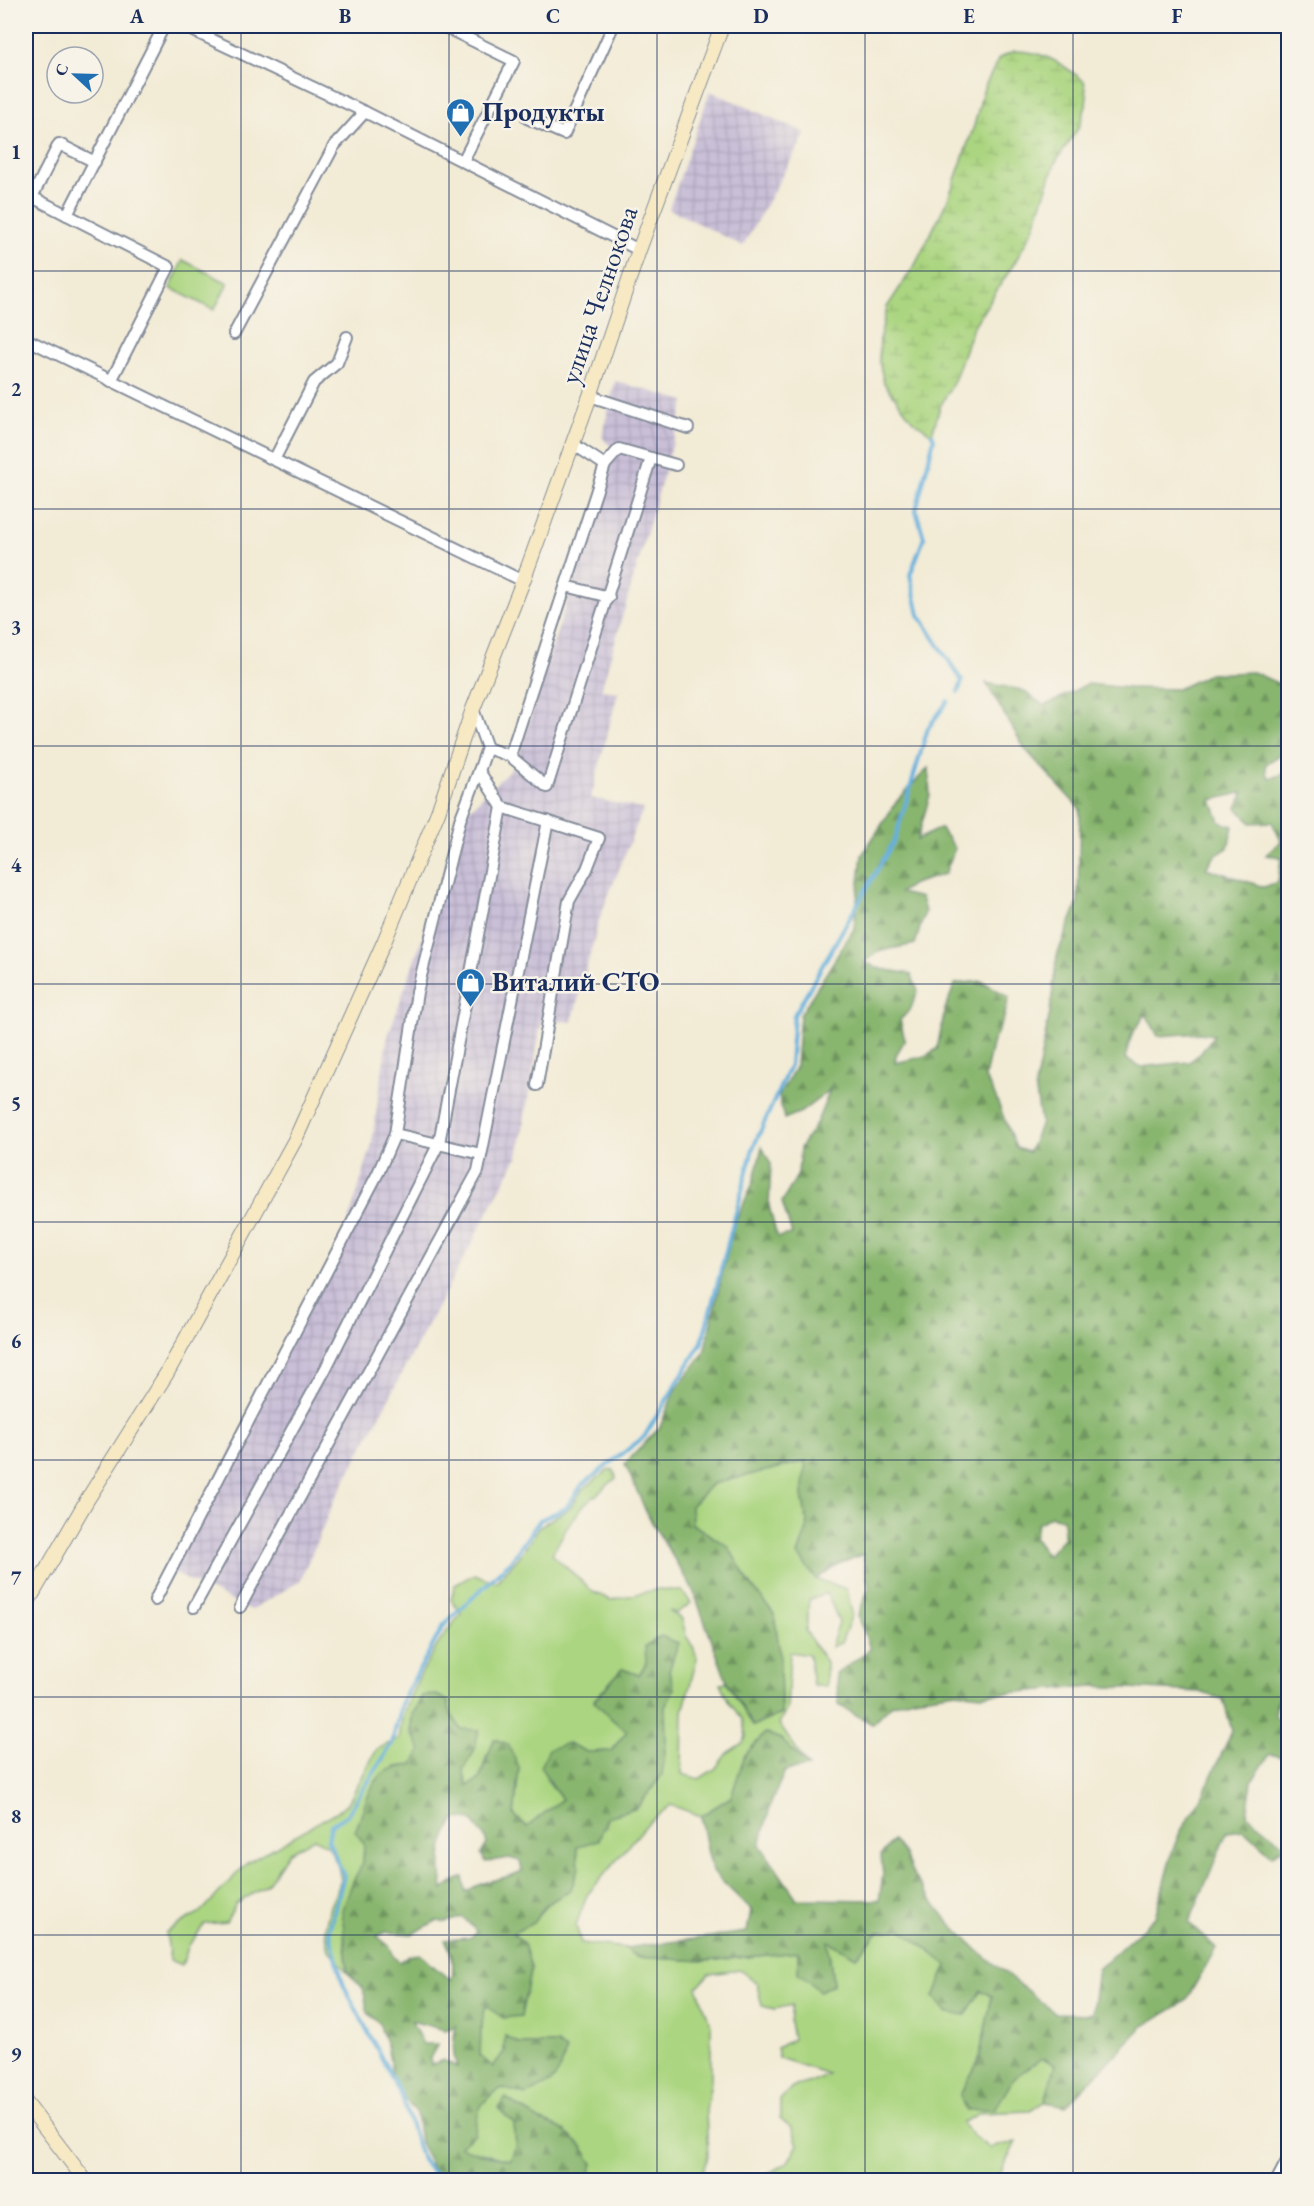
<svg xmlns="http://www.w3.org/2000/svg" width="1314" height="2206" viewBox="0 0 1314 2206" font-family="'EB Garamond',serif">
<defs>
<pattern id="industrial-grid" width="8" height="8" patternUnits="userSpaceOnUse" patternTransform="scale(1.5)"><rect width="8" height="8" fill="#c9bfd7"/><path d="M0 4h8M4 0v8" fill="none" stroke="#aca4bb"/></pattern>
<pattern id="forest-firs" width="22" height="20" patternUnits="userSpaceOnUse" patternTransform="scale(1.5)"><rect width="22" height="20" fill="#88b66e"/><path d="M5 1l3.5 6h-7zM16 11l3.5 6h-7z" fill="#6e945e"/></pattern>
<pattern id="wetland-marsh" width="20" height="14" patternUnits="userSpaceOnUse" patternTransform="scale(1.5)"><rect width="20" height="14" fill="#abd580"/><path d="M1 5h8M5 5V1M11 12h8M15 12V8" fill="none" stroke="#93b771"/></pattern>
</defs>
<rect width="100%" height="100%" fill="#f7f3e8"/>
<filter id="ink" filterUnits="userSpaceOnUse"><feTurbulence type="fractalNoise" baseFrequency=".0167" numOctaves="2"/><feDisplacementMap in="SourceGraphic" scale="12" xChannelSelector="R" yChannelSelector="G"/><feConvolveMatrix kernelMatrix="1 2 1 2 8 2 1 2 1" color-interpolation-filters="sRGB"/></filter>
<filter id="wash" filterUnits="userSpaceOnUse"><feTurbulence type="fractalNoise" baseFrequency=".008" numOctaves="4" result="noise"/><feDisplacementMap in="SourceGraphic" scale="24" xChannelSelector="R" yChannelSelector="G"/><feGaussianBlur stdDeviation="1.35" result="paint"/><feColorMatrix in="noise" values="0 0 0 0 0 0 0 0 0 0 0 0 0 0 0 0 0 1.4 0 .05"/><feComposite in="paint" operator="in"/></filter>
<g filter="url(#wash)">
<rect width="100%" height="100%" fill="#f2ebd5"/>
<g fill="url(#industrial-grid)">
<path d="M710,91L806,133L743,246L669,209Z"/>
<path d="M615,381L685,401L601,690L618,692L591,798L643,809L600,917L572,1022L542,1019L518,1156L334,1501L300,1581L251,1610L167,1570L338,1255L371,1148L387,1039L466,813L516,764L614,450L602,437Z"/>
</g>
<g fill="#abd580" stroke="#63826f" stroke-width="1.5">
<path d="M183,260L228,283L214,310L170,288Z"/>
<path d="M807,1461L802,1495L808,1526L798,1555L816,1579L847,1589L852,1614L841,1643L831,1647L839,1622L827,1593L809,1600L806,1632L826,1662V1686H813L809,1655L790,1652L787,1709L779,1724L808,1767L781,1739L745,1755L731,1797L701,1816L671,1805L648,1823L587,1895L576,1925L581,1943L625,1948L636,1957L705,1961L798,1952L833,1984L828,1940L856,1957L878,1932L901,1929L947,1965L934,1997L981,1990L992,1996L979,2060L960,2095L994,2109L1014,2077L1042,2058L1055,2064L1045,2102L1030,2111L980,2113L962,2123L973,2136L990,2148L1016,2142L996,2180H766L769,2173L787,2163L798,2145L793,2129L780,2118V2100L792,2087L811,2082L828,2074L779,2058L777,2048L793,2039L790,2022L792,2005L774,2009L762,2006L757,1984L740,1970L709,1974L697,1987L711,2026V2081L706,2111L708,2157L699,2180H587L593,2164L560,2128L541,2121L525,2112L514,2124L516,2144L511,2161L459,2147L475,2134V2117L486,2097L502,2088L556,2044H520L505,2036L504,2052L493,2067L480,2056L481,2024L486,2006L521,2016L531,1967L512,1933L533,1923L546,1905L571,1889L579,1867L577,1847L606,1826L607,1817L637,1808L648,1793L666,1745L665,1707L674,1689L669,1671L678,1643L646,1663L639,1675L622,1669L594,1700L614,1721L628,1730L611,1751L587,1752L568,1743L546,1779L562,1799L527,1827L514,1815L519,1767L487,1755L479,1780L467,1786L463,1769L474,1751L451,1714L412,1713L411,1732L421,1750L412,1765L396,1767L368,1796L356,1831L364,1843L363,1863L353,1881L344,1938L348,1973L329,1950L325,1929L330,1906L341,1880L338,1866L329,1847L314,1838L288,1853L267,1885L236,1904L226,1922L205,1924L189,1945L182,1965L170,1960L166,1932L202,1911L247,1863L340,1810L348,1803L377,1749L399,1739C401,1730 401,1719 404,1711C414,1684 442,1632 462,1614L451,1600L455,1585L474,1574L496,1582L519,1557L540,1526L570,1508L582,1490L607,1471L614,1470L616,1478L583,1506L568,1526L552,1554L593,1592L611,1600L659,1589L682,1591L691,1603L677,1613L669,1611L682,1619L686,1636L693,1646L697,1658L683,1712L682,1774L699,1779L715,1769L727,1753L744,1742L746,1736L742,1719L729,1702L720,1683L727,1682L753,1726L781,1714L780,1655L774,1614L748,1581L728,1546L692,1524L691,1506L712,1484Z"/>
</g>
<g fill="url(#forest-firs)" stroke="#527266" stroke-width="1.5" fill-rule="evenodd">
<path d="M1253,672L1288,688V752L1286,751L1266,764V772L1270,779L1288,772V1685L1278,1696L1275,1716L1288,1724V1759L1270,1754L1252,1781L1247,1815L1286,1846L1272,1856L1244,1830L1227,1832L1189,1923L1216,1948L1186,2001L1142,2027L1066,2106L1045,2102L1055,2064L1042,2058L1014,2078L995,2109L965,2110L960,2095L979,2060L992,1996L981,1990L966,2015L948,2013L934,1997L947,1965L901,1929L878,1932L856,1957L828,1941L833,1984L820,1991L798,1973V1952L705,1961L636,1957L625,1948L747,1932L751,1910L713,1872L707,1849L701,1816L731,1797L745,1755L765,1733L781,1739L808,1767L785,1771L771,1803L760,1845L797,1899L879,1900L883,1875L881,1855L893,1840L905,1855L914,1877L948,1921L977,1950L1055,2013L1092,2014L1098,1969L1155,1917L1172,1852L1180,1832L1201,1799L1232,1731L1223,1699L1199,1692L1093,1686L981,1695L956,1692L913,1698L891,1705L872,1724L839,1705L836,1674L870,1649L858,1615L869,1588L863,1554L840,1563L816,1579L798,1555L808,1526L802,1495L806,1461L712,1484L691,1506L692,1524L728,1546L748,1581L774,1614L780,1655L781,1714L753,1726L727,1682L693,1590L648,1516L625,1464L660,1427L674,1392L704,1353L733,1227L753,1183L762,1147L771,1164L769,1206L777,1237L792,1234L782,1202L798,1174L800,1148L817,1122L830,1090L801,1112L784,1119L779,1096L796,1066L800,1015L854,929L862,855L897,801L928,768L930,795L917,840L940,828L955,848L945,874L913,884L900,893L921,898L925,912L915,944L879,951L864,962L881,969L911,974L918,991L910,1010L900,1020L905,1040L896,1055L895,1063L925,1056L937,1049L945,1009L955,984L982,981L1009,997L1004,1018L992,1044L985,1077L996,1098L1016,1148L1029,1152L1041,1123L1035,1086L1050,1012L1057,955L1078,903L1080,809L1025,749L986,683L1022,690L1045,706L1087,684L1128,688L1178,689L1209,674ZM1244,792L1237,808L1251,823L1272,822L1281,841L1266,855L1281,857L1278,882L1264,887L1206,868L1215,856L1228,848L1233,826L1220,822L1212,800ZM1146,1014L1158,1036L1200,1033L1214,1035L1201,1053L1189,1062L1141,1067L1125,1058L1132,1034ZM1051,1516L1063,1519L1064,1537L1047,1556L1034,1538L1037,1524Z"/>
<path d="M661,1636L678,1643L669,1671L674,1689L665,1707L666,1745L662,1775L637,1808L607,1817L599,1840L577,1847L579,1867L571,1889L546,1905L533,1923L513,1933L524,1944L531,1967L521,2016L503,2018L486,2006L481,2024L480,2056L493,2067L504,2052L505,2036L520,2044H556L566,2050C559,2082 553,2082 526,2095L502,2088C481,2100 476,2110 475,2134L460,2146L488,2156L511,2160L516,2144L514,2124L498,2108L506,2098L541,2121L560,2128L582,2146L593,2164L587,2180H433L431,2166L420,2142L416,2113L394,2085L387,2045L379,2024L368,2013L363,1988L348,1973L342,1910L353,1881L363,1863L364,1844L355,1831C364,1813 366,1790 381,1775C388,1768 402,1767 412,1765L421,1750C408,1726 408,1720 422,1696L437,1695L448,1701L451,1714L461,1729L479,1730L474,1752L463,1769L467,1786L479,1780L494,1739L508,1744L519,1767L514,1815L527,1827L562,1799L540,1767L549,1749L568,1743L587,1752L611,1751L627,1731L614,1721L594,1701L622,1669L639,1675L646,1663L645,1646ZM457,1818L472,1820L484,1836L487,1844L481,1854L486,1862L509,1858L520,1861L522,1871C503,1881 483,1879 466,1892L463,1877L451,1883L443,1890C439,1863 439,1840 457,1818ZM463,1917L477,1932L469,1938L445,1940C453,1953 454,1964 452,1979C440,1975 431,1962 420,1954L408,1956L400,1962L395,1958L389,1946L377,1936L386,1932L412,1934L436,1921L446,1922ZM411,2021L445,2030L456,2026C453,2042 452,2052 457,2067L443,2060L431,2065L430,2058L438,2044H423Z"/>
</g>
<path fill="url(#wetland-marsh)" stroke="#63826f" stroke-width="1.5" d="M1014,51C1044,51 1061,63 1084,81L1087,94L1086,106L1079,127L1055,163L1033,229L1015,262L973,327L954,381L940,407L932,434L912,420L884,383L879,361L880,337L887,307L915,265L949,197L974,126L984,88L999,58Z"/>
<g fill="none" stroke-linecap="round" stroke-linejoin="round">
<g stroke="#65b0dd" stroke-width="4">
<path d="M932,434L934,439L916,510L924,538L910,575L919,615L962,681L958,692"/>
<path d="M440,2180L422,2160L402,2097L343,1984L329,1930L344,1876L328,1840L331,1825L347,1815L392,1744L402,1701L444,1625L510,1562L540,1520L566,1508L582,1485L644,1437L702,1342L753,1148L790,1065L794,1015L895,839L928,728L948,701"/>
</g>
</g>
</g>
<g filter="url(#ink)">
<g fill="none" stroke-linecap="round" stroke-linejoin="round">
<defs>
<g id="street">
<path d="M183,26L365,112L639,250"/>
<path d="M443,26L514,61L463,161"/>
<path d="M527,118L564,134L613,26"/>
<path d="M95,162L59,144L32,197L169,267L111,381"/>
<path d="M67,215L164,26"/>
<path d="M234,334L334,146L365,112"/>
<path d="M26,339L523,581"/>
<path d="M590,396L688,428"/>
<path d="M573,444L605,465"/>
<path d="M651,458L676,465"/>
<path d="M274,460L314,382L337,363L347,337"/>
<path d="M566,586L609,597"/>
<path d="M473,709L487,748L479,771L502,807L599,838L587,869L569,901L537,1085"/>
<path d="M487,748L510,756L547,787L651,458L619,449L605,465L510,756"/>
<path d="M479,771L460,820L417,992L395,1134L481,1154"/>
<path d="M155,1600L378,1173L395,1134"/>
<path d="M194,1607L326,1368L439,1143L502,807"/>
<path d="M240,1607L478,1171L548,821"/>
<path d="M1277,2180L1288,2159"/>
</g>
<g id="secondary">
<path d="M26,1605L87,1500L167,1373L295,1140L384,942L438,812L473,709L523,581L590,396L639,250L722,26"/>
<path d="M26,2103L85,2180"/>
</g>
</defs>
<use href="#street" stroke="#868d9a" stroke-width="14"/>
<use href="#secondary" stroke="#868d9a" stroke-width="16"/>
<use href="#street" stroke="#fff" stroke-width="10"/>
<use href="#secondary" stroke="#f6e9c3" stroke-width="14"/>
</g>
</g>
<path fill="none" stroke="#1b2f5e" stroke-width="1.5" stroke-opacity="0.55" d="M241,26V2180M449,26V2180M657,26V2180M865,26V2180M1073,26V2180M26,271H1288M26,509H1288M26,746H1288M26,984H1288M26,1222H1288M26,1460H1288M26,1697H1288M26,1935H1288"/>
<defs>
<symbol id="shop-pin" viewBox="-11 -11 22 30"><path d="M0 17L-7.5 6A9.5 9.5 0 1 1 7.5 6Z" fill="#1f6fb2" stroke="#f7f3e8"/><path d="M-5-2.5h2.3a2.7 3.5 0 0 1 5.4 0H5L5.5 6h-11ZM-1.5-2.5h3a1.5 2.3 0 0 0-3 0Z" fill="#fff"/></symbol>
</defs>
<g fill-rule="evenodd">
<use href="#shop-pin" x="444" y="96" width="33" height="45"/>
<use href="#shop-pin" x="454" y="966" width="33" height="45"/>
</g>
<g text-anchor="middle" stroke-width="5" stroke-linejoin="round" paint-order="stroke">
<g font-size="27" font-weight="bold" fill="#1b2f5e" stroke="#f7f3e8" text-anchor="start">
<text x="482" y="121">Продукты</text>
<text x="492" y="991">Виталий СТО</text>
</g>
<g font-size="27" fill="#1b2f5e" stroke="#f7f3e8">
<text transform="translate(599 295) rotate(-71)" y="9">улица Челнокова</text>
</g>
</g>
<rect width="1314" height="2206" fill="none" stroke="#f7f3e8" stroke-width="66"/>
<g transform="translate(75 75) rotate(292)"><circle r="28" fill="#f7f3e8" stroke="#9fa5b1" stroke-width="1.5"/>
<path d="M0-4.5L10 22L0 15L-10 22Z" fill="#1f6fb2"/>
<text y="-9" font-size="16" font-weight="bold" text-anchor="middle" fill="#1b2f5e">С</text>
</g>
<rect x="33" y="33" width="1248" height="2140" fill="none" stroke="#1b2f5e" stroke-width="2"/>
<g font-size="20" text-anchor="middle" font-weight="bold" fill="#1b2f5e">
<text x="137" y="23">A</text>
<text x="345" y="23">B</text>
<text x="553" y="23">C</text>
<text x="761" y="23">D</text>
<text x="969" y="23">E</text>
<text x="1177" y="23">F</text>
<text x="16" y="159">1</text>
<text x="16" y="396">2</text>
<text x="16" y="634">3</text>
<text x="16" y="872">4</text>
<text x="16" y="1110">5</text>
<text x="16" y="1348">6</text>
<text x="16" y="1585">7</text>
<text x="16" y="1823">8</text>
<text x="16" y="2061">9</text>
</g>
</svg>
